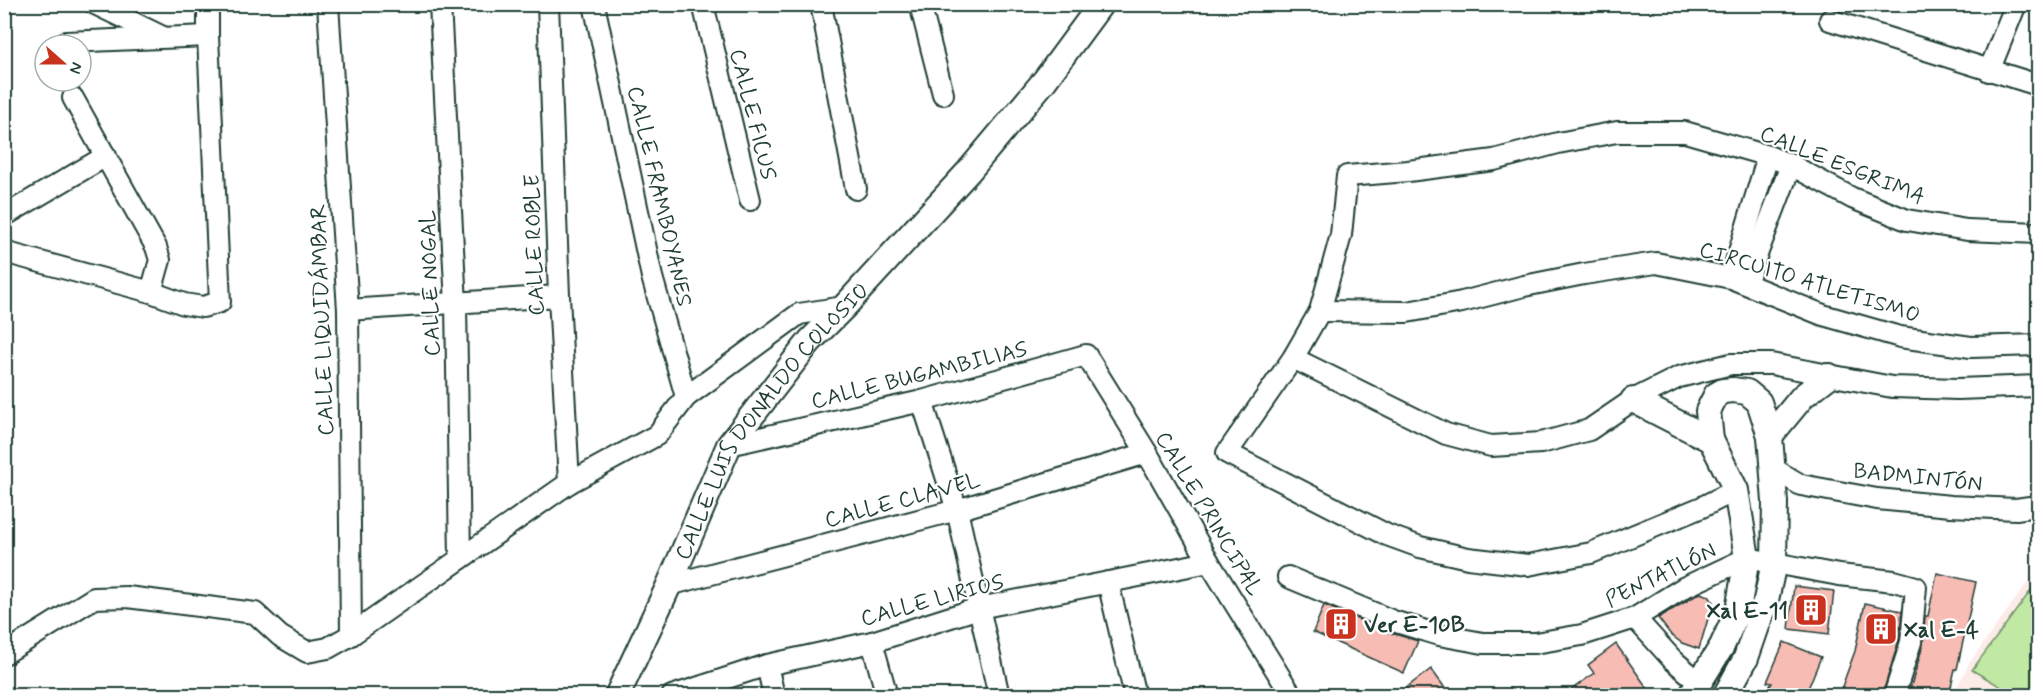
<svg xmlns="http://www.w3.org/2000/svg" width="2043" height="700" viewBox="0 0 2043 700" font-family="Mynerve,sans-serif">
<rect width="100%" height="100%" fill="#fff"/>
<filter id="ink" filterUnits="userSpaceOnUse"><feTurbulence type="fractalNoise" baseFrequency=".0167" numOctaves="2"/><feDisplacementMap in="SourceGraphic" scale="12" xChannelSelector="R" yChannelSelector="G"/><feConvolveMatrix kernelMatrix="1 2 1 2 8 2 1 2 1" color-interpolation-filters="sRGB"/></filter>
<g filter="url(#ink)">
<path fill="#fdebe8" d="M2038,568V695L1953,696L1970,662Z"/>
<path fill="#c2e9a4" stroke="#70936c" stroke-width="1.5" d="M2038,581V695H2015L1972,670Z"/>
<g fill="#f7bcb4" stroke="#1f3d34" stroke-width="1.5">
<path d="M1937,573L1976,582L1957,669H1955L1949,696H1908L1923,645L1925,616H1928Z"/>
<path d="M1794,586L1834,591L1829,634L1789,629Z"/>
<path d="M1700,593L1709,596L1713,602L1699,649L1682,643L1671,635L1658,618Z"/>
<path d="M1865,603L1902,611L1899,640L1882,696H1850L1840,692L1855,651Z"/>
<path d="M1324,605L1388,632L1418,641L1404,673L1313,632Z"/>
<path d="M1784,642L1821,657L1805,696H1763L1772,683L1767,682Z"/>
<path d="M1616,644L1653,696H1563L1594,673L1588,665Z"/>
<path d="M1431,669L1451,696H1395Z"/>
</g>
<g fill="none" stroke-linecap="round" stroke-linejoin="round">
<defs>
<g id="minor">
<path d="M95,4L163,37"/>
<path d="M328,4L348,310L351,635"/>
<path d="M440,4L456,304L460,559"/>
<path d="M548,4L559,296L569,483"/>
<path d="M594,4L652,277L686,397"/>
<path d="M703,4L750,200"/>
<path d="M821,4L856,189"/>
<path d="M920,4L943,94"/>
<path d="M1830,20L2038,85"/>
<path d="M66,42L208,36"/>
<path d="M1989,71L2016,4"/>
<path d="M73,98L156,247L160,260L151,292"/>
<path d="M4,216L106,156"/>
<path d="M4,252L151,292L184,304L203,307L220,302L208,36V4"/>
<path d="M1731,278L1768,156"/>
<path d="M1746,283L1791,165"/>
<path d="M348,310L559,296"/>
<path d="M1320,311L1407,312L1462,302L1524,286L1584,274L1656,263L1731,278L1823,315L1900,337L1971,347L2038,345"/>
<path d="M1293,358L1446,434L1491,446L1541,443L1589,430L1633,400L1679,377L1731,364H1771L1892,387L1958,389L2038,386"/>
<path d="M922,401L957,510L999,696"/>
<path d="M729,445L922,401L1086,355L1147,453L1209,562L1292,696"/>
<path d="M1772,468L1801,485L1877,499L1951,506L2016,509L2030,507"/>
<path d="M1736,490L1702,507L1591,553L1528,565L1468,558L1420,547L1387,535L1227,453L1293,358L1320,311L1341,235L1347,176L1408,171L1494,160L1558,143L1617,132H1685L1768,156L1791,165L1852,198L1907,220L1967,230L2038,233"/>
<path d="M1288,577L1393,621L1439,635L1483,643H1535L1582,635L1635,618L1685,587L1747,558L1839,575L1894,581L1916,587L1911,642L1894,696"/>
<path d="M1108,582L1135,696"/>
<path d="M669,585L957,510L1147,453"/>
<path d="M1635,618L1673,660L1700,683"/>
<path d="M872,642L887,696"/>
<path d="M4,654L94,598L127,597L255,613L280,636L307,652L328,648L351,635L569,483L657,435L686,397L799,314L844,307"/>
<path d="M767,665L774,696"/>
<path d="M672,696L767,665L872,642L979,608L1209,562"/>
</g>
<g id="tertiary">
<path d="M1633,400L1711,440"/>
<path d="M1770,436L1803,396L1829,376"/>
<path id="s1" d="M617,696L669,585L729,445L810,341L844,307L968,172L1045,80L1101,4"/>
<path d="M1691,696L1722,646L1738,610L1747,558L1736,490L1711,440L1708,411L1716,395L1723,391L1733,390L1747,392L1759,402L1770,436L1775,502L1774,563L1766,600L1746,658L1725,696"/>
</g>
</defs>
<use href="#minor" stroke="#1f3d34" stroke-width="24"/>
<use href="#tertiary" stroke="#1f3d34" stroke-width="28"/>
<use href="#minor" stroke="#fff" stroke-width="20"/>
<use href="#tertiary" stroke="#fff" stroke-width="24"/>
</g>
</g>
<defs>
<symbol id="building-square" viewBox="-11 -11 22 22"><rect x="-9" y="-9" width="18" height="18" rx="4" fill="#c8321e" stroke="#fff"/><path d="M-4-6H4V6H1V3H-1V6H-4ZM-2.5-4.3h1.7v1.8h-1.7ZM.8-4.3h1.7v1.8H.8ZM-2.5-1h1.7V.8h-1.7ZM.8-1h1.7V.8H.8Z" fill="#fff"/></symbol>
</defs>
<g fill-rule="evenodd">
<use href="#building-square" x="1792" y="591" width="38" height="38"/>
<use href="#building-square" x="1322" y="605" width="38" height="38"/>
<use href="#building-square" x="1862" y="610" width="38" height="38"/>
</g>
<g text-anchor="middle" stroke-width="4.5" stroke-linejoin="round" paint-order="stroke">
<g font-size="22" fill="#1f3d34" stroke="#fff">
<text transform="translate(754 114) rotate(76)" y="8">CALLE FICUS</text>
<text transform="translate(1843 164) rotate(22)" y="8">CALLE ESGRIMA</text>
<text transform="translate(661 196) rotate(77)" y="8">CALLE FRAMBOYANES</text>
<text transform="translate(533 245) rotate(-92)" y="8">CALLE ROBLE</text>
<text transform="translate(1810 281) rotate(17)" y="8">CIRCUITO ATLETISMO</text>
<text transform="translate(429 283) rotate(-92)" y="8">CALLE NOGAL</text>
<text transform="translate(321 320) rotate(-92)" y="8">CALLE LIQUIDÁMBAR</text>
<text transform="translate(919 374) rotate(-14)" y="8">CALLE BUGAMBILIAS</text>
<text dy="8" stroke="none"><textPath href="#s1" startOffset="318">CALLE LUIS DONALDO COLOSIO</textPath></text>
<text transform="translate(1918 476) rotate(6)" y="8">BADMINTÓN</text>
<text transform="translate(902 499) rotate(-15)" y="8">CALLE CLAVEL</text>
<text transform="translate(1210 513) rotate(59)" y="8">CALLE PRINCIPAL</text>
<text transform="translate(1660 574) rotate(-26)" y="8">PENTATLÓN</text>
<text transform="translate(932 599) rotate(-15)" y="8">CALLE LIRIOS</text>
</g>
<g font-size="22" font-weight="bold" fill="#1f3d34" stroke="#fff" text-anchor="start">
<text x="1788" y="618" text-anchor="end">Xal E-11</text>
<text x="1364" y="632">Ver E-10B</text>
<text x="1904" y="637">Xal E-4</text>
</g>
</g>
<rect width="2043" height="700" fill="none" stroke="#fff" stroke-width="24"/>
<rect x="12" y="12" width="2019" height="676" fill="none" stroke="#1f3d34" stroke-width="2" filter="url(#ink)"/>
<g transform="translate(63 63) rotate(111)"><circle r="28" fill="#ffffff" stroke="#a5b1ae" stroke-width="1.5"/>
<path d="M0-4.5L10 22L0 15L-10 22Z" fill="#c8321e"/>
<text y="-9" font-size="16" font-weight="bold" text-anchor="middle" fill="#1f3d34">N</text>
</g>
</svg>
